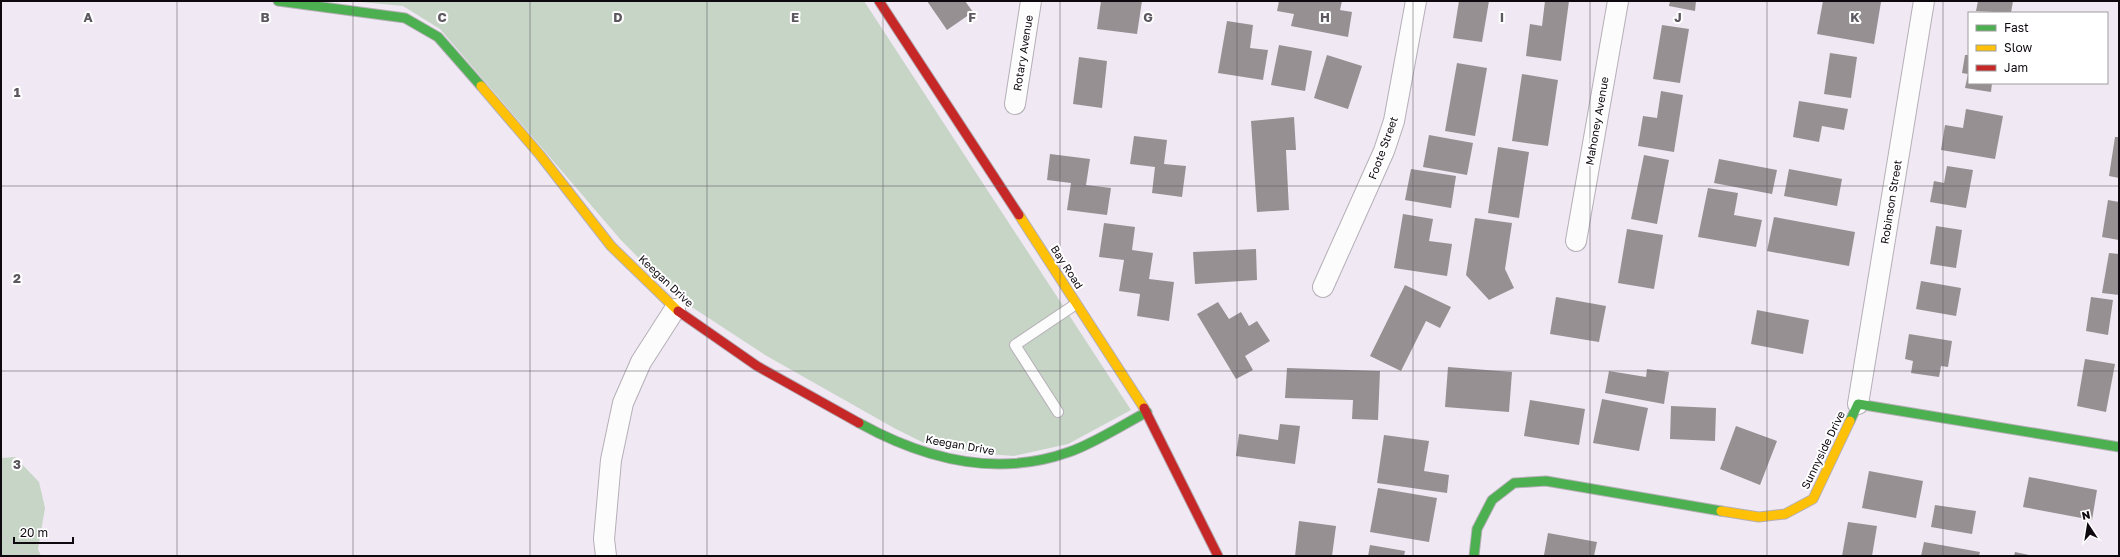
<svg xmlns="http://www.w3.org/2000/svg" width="2120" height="557" viewBox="0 0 2120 557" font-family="'Golos Text',sans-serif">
<rect width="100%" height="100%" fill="#f0e8f3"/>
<g fill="#c7d5c7">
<path d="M350,1H864L1131,410L1068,444L1014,456L974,453L928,445L894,428L765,355L678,298L620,239L440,29L403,6Z"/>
<path d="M15,457L39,482L45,508L38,549L41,556H1V458Z"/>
</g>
<g fill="#969092">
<path d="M927,1H965L973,12L947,30Z"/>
<path d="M1101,1H1142L1137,34L1097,29Z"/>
<path d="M1279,1H1342L1340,10L1352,12L1348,37L1291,26L1294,14L1277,11Z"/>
<path d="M1459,1H1489L1482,42L1453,38Z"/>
<path d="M1545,1H1569L1561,61L1526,56L1530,24L1542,26Z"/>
<path d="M1670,1H1696L1695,11L1669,6Z"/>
<path d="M1823,1L1881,2L1874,44L1817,34Z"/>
<path d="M1978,1H2013L2011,13L1976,11Z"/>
<path d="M1227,21L1253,25L1250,48L1268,50L1263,80L1218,73Z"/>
<path d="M1662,25L1689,29L1680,83L1653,79Z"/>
<path d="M1279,45L1312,51L1305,91L1271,85Z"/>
<path d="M1830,53L1857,57L1851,98L1824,94Z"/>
<path d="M1327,55L1362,66L1348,109L1314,98Z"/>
<path d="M1965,55H1969V83H1992L1991,92L1965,88L1968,74L1962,73Z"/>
<path d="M1079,57L1107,61L1102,108L1073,104Z"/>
<path d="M1457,63L1487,68L1475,136L1445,131Z"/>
<path d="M1522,74L1558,80L1548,146L1512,141Z"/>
<path d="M1661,91L1683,95L1674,152L1638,146L1643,116L1657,118Z"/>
<path d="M1799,101L1848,109L1844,130L1822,126L1819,142L1793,137Z"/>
<path d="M1966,109L2003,116L1995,159L1941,150L1945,125L1963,128Z"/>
<path d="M1294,117L1296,150H1286L1289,210L1257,212L1251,121Z"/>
<path d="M1429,135L1473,143L1467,175L1423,167Z"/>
<path d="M1134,136L1167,140L1164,164L1186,166L1182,197L1152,193L1155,167L1130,164Z"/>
<path d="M2115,137H2119V178L2109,176Z"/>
<path d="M1498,147L1529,152L1519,218L1488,213Z"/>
<path d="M1050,154L1090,159L1086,185L1111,188L1107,215L1067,210L1071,183L1047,180Z"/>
<path d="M1644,155L1669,160L1657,224L1631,219Z"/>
<path d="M1719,159L1777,170L1772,194L1714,183Z"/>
<path d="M1947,166L1973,170L1966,208L1930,202L1934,181L1944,183Z"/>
<path d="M1411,169L1456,176L1451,208L1405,200Z"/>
<path d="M1789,169L1842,179L1837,206L1784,196Z"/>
<path d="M1708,188L1738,193L1734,215L1762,220L1756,247L1698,237Z"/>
<path d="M2108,200L2119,202V240L2102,237Z"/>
<path d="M1403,214L1433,219L1429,241L1452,244L1447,276L1394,268Z"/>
<path d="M1774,217L1855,232L1849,266L1767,251Z"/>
<path d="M1475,218L1512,223L1505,269L1514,288L1489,300L1466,275Z"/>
<path d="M1104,223L1135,227L1132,250L1153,253L1149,279L1174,282L1169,321L1137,316L1140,294L1119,291L1124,260L1099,257Z"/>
<path d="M1936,226L1962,230L1956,268L1930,264Z"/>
<path d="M1627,229L1663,235L1654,289L1618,283Z"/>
<path d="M1256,249L1257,280L1195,284L1193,252Z"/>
<path d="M2109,253L2119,254V295L2102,293Z"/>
<path d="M1921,281L1961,288L1956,316L1916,309Z"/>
<path d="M1405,285L1451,307L1440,328L1426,321L1401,371L1370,356Z"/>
<path d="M1556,297L1606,306L1599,342L1550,334Z"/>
<path d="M2091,297L2113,300L2108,335L2086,331Z"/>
<path d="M1218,302L1229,319L1241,312L1249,326L1257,321L1270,341L1245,356L1253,370L1236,379L1197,314Z"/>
<path d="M1757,310L1809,320L1803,354L1751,344Z"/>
<path d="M1909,334L1952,341L1948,367L1941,366L1939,377L1911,373L1913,361L1905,359Z"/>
<path d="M2085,359L2115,364L2106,412L2077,406Z"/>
<path d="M1448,367L1512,372L1509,412L1445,407Z"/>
<path d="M1287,368L1380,371L1378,420L1352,419L1353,400L1285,398Z"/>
<path d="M1647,369L1669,372L1664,404L1605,393L1609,371L1646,377Z"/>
<path d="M1602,399L1648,408L1639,451L1593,443Z"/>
<path d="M1530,400L1585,409L1579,445L1524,436Z"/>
<path d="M1671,406L1716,408L1715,441L1670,439Z"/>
<path d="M1280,424L1300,426L1295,464L1236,456L1239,434L1278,440Z"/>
<path d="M1736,426L1777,441L1760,485L1720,469Z"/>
<path d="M1384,435L1429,441L1424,471L1449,475L1447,493L1377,483Z"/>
<path d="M1869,471L1923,481L1916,518L1862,508Z"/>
<path d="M2029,477L2097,490L2092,520L2023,507Z"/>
<path d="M1378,488L1437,498L1429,542L1370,532Z"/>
<path d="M1935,505L1976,511L1972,534L1931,527Z"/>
<path d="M1299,521L1336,526L1332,556H1295Z"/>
<path d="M1848,522L1877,526L1872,556H1842Z"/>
<path d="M1548,533L1597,542L1594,556L1544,555Z"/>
<path d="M1924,542L1980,552L1979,556H1921Z"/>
<path d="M1370,545L1405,551L1404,556H1368Z"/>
<path d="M2015,552L2029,555V556H2014Z"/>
</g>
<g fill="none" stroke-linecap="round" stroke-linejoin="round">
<defs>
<path id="lane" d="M1058,412L1015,345L1076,304"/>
<g id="street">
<path d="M1015,104L1031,1"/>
<path d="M1576,241L1618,1"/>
<path d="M1323,287L1384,151L1394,121L1416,1"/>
<path d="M1858,404L1924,1"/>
<path d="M606,556L604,539L611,460L623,403L641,362L675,309"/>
</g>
<g id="fast">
<path d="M278,1L405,18L438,37L481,86"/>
<path d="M1850,421L1858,404L2119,447"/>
<path d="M859,423C924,459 996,478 1069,452C1093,444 1124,424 1147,412"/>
<path d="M1474,556L1477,529L1492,500L1514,483L1546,481L1721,511"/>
</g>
<g id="slow">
<path d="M481,86L540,155L611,246L678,311"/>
<path d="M1019,215L1144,408"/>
<path d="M1721,511L1759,517L1785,514L1813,499L1850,421"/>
</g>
<g id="jam">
<path d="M879,1L1019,215"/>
<path d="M678,311L757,366L859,423"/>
<path d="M1144,408L1218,556"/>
</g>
</defs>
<use href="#lane" stroke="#b5afb7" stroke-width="12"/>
<use href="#street" stroke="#b5afb7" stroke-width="22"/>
<use href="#fast" stroke="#b5afb7" stroke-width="11"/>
<use href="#slow" stroke="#b5afb7" stroke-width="11"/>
<use href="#jam" stroke="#b5afb7" stroke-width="11"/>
<path stroke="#cfcdcf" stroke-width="2.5" stroke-dasharray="2 2" stroke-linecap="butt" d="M1,535L29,556"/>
<use href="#lane" stroke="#fdfcfd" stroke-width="10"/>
<use href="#street" stroke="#fdfcfd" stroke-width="20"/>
<use href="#fast" stroke="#4caf50" stroke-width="9"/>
<use href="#slow" stroke="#ffc107" stroke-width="9"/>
<use href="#jam" stroke="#c62828" stroke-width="9"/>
</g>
<path fill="none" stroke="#5d575f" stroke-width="1" stroke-opacity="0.55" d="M177,1V556M353,1V556M530,1V556M707,1V556M883,1V556M1060,1V556M1237,1V556M1413,1V556M1590,1V556M1767,1V556M1943,1V556M1,186H2119M1,371H2119"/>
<g text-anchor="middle" stroke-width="4" stroke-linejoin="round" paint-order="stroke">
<g font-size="11" fill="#0e090f" stroke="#fff">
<text transform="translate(1023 53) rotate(-81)" y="4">Rotary Avenue</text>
<text transform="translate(1597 121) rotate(-80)" y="4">Mahoney Avenue</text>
<text transform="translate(1383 148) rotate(-70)" y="4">Foote Street</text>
<text transform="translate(1891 202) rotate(-81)" y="4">Robinson Street</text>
<text transform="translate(1067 267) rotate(57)" y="4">Bay Road</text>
<text transform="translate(666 281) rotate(43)" y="4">Keegan Drive</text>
<text transform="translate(960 445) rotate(10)" y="4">Keegan Drive</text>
<text transform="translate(1823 450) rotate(-64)" y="4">Sunnyside Drive</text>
</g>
</g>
<g font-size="13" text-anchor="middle" font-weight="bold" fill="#5d575f" stroke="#fff" stroke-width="4" stroke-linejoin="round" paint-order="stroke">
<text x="88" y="22">A</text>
<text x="265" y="22">B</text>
<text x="442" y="22">C</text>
<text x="618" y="22">D</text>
<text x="795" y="22">E</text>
<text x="972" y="22">F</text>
<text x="1148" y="22">G</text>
<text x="1325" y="22">H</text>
<text x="1502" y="22">I</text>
<text x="1678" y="22">J</text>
<text x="1855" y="22">K</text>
<text x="17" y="97">1</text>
<text x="17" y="283">2</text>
<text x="17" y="469">3</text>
</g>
<rect width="2120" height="557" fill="none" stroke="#0e090f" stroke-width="4"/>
<rect x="1968" y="12" width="140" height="72" fill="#ffffff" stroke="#9f9d9f"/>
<rect x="1976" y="25" width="20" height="6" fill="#4caf50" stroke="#9f9d9f"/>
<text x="2004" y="32" font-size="12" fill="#0e090f">Fast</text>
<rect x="1976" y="45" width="20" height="6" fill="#ffc107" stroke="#9f9d9f"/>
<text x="2004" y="52" font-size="12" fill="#0e090f">Slow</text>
<rect x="1976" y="65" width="20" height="6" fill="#c62828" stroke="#9f9d9f"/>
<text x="2004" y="72" font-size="12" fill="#0e090f">Jam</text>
<g transform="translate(2088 525) rotate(348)" stroke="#ffffff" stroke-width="3" paint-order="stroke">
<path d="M0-3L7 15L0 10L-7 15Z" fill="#0e090f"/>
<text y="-6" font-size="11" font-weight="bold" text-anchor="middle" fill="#0e090f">N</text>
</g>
<path d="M14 537v6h59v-6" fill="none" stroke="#0e090f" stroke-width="2"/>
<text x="20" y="537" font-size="12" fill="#0e090f" stroke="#ffffff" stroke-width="3" paint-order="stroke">20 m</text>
</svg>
